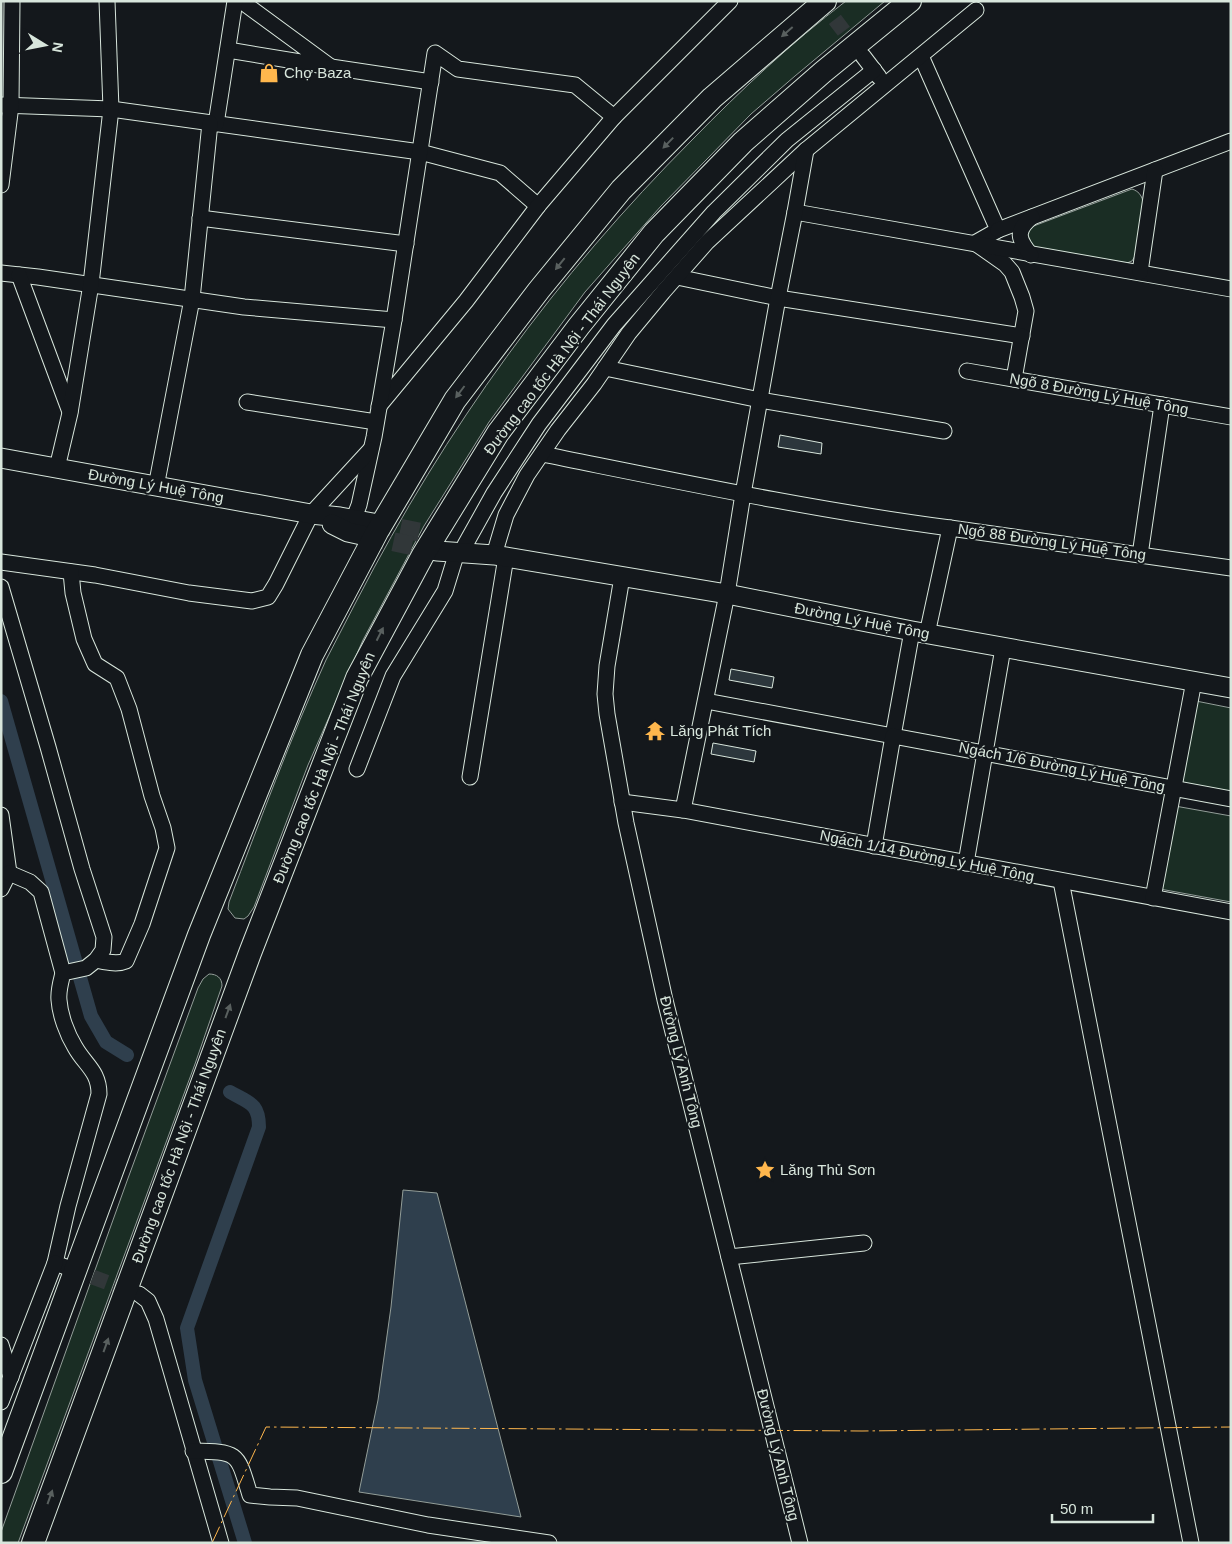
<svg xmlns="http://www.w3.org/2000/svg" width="1232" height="1544" viewBox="0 0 1232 1544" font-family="Helvetica,sans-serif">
<rect width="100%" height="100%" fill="#14181c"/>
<g fill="#1a2d24" stroke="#939e99">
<path d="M846,1H885L795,76L751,114L661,206L585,292L489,422L424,526L363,640L308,765L254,907L248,916L244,919L235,918L228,909L229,902C260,821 290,739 326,660C336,640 347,620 357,600C446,428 555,277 693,139C741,90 791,43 846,1Z"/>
<path d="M1132,189C1135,190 1139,192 1141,196C1148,208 1138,241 1135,256L1132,261L1127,263L1031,247L1024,235L1031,227Z"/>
<path d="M1196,701L1231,708V794L1181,785Z"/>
<path d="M1175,806L1231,816V902L1160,889Z"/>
<path d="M209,974C217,974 222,978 222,986L195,1064L18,1543H1V1532L127,1181L198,988L203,979Z"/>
</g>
<path fill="#2f3f4d" stroke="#939e99" d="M403,1190L437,1193L521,1517L359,1492L378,1400L391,1307Z"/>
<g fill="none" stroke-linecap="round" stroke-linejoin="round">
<g stroke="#2f3f4d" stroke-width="14">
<path d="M1,701L91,1016L106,1042L127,1055"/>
<path d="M230,1092C249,1103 259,1103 259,1127L187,1328L195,1380L245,1543"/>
</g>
</g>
<g fill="#2c363c" stroke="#d8e6dc">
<path d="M780,435L822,443L821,454L778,447Z"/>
<path d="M731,669L774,677L772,688L729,680Z"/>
<path d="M713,743L756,751L754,762L711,754Z"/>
</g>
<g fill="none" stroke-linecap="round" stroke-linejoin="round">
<g stroke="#313739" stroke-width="15" stroke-dasharray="15 8" stroke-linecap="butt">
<path d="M821,1L861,54"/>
<path d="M71,1269L133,1292"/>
</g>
<g stroke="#313739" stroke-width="19" stroke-dasharray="19 9" stroke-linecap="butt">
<path d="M373,523L444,537"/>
<path d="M366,536L437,551"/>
</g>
<defs>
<g id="minor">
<path d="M228,50L331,67L241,1"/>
<path d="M863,56L879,77"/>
<path d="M921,56L998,230L975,243L1005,264L1012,272L1022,297L1026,311L1014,379"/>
<path d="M331,67L431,82"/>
<path d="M1,105L111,109L420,152L500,173L538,206"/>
<path d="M216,124L235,1"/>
<path d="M1,185L11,105L12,1"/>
<path d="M795,212L1231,289"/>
<path d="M200,218L406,244"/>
<path d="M998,230L1231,141"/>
<path d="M1031,255C1018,239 1015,231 1032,217"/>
<path d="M1140,272L1155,170"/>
<path d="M1,273L38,277L244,307L394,320"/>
<path d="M19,275L70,412"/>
<path d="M677,277L778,298L1022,336"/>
<path d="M605,368L760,400L944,431"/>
<path d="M967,371L1231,417"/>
<path d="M247,402L376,422"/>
<path d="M379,406L466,301L538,206L614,117L730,1"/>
<path d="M542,454C677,481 813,510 950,528"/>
<path d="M57,468L70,413L91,284L111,109L107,1"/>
<path d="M156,487L192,299L210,123"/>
<path d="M350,528L359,505L374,437L394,320L435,53L458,69L575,85L614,117"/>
<path d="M465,545L494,493L539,424L614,325L714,212L787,140L874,70"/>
<path d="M494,555L506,515L527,475L558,430L594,384L629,333L663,292L707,242L806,150L976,10"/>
<path d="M1140,555L1162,405"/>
<path d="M1,562L95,575L189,593L252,601L268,597L276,584L311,514L370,450"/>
<path d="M71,572L73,593L84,639L95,664L117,678L129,709L152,796L163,828L167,848L142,924L126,961C117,965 106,962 96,960"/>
<path d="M622,577L607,666L605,694L607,714L626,823L665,1000L800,1543"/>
<path d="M1,587L48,747L82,869L104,937L103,950L96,960L86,968L63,973C61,981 58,991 59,1000C60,1015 67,1034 75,1047C85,1065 99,1071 99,1094L68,1206L55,1263L71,1269"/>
<path d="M927,634L950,528L1231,568"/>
<path d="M706,701L893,736L912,631"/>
<path d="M357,769L393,676L445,591L457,552"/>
<path d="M470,777L506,557"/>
<path d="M622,802L683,810L1231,912"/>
<path d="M683,810L727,594L743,494L778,298L795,212L806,150"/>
<path d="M1,815L9,873L1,889"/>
<path d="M874,846L893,736L1231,799"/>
<path d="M966,863L1003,648"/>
<path d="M9,873L30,882L41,892L63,973"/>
<path d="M1061,881L1191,1543"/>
<path d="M1153,898L1194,681"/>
<path d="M729,1257L864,1243"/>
<path d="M139,1294L148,1301L156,1319L221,1543"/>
<path d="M1,1345L11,1377"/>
<path d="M1,1402L55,1263"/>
<path d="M193,1451C239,1452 237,1452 250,1495L270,1497L297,1498L428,1525L549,1543"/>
</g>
<g id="major">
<path d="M1,458L311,514L340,517L373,523"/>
<path d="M332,524L348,532L366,536"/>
<path d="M437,551L494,555L727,594L912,631L1231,688"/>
</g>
<g id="highway">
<path d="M1,1472L199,935L312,655L377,532L455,400L539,290L621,190L712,98L825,1"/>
<path d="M33,1543L250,953L357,678L423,555L498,433L579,326L654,233L743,142L823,72L910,1"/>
</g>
</defs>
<use href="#minor" stroke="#d8e6dc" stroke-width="17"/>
<use href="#major" stroke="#d8e6dc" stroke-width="21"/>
<use href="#highway" stroke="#d8e6dc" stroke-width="24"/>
<use href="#minor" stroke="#14181c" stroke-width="15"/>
<use href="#major" stroke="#14181c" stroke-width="19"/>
<use href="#highway" stroke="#14181c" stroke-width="22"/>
<path stroke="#ffb74d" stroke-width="1" stroke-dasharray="18 4 2.5 4" stroke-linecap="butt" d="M212,1543L266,1427L862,1431L1231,1427"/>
</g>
<defs><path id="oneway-solid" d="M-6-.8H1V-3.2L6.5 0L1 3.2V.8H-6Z" transform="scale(1.25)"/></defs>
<g fill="#59605f">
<use href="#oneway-solid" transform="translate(787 32) rotate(139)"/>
<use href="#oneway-solid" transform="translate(668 143) rotate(134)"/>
<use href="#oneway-solid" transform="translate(560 264) rotate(129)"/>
<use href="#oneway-solid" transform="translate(460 392) rotate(127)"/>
<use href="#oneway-solid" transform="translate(380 634) rotate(-63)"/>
<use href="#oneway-solid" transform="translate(228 1011) rotate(-70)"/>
<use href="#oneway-solid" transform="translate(106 1345) rotate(-70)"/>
<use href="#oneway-solid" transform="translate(50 1497) rotate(-70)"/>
</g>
<defs>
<symbol id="shop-bare" viewBox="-9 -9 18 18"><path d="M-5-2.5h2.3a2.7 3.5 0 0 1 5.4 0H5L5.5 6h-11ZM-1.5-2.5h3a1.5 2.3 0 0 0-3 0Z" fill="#ffb74d" stroke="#14181c" stroke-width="2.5" paint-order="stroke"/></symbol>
<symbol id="temple-bare" viewBox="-9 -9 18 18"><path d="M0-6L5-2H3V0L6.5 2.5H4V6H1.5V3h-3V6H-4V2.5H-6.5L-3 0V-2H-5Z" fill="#ffb74d" stroke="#14181c" stroke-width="2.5" paint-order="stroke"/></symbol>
<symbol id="sight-bare" viewBox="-9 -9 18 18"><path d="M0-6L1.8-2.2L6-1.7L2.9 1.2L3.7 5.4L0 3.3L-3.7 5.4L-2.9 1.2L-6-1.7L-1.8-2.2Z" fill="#ffb74d" stroke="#14181c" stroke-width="2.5" paint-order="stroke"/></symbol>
</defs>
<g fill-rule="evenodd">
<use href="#shop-bare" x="255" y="59" width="28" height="28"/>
<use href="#temple-bare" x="641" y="717" width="28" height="28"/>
<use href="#sight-bare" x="751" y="1156" width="28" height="28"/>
</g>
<g text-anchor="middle" stroke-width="4" stroke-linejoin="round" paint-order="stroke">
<g font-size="15" fill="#d8e6dc" stroke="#14181c" text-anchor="start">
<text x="284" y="78">Chợ Baza</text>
<text x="670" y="736">Lăng Phát Tích</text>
<text x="780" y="1175">Lăng Thủ Sơn</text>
</g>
<g font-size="15" fill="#d8e6dc" stroke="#14181c">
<text transform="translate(562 354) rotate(-53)" y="5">Đường cao tốc Hà Nội - Thái Nguyên</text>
<text transform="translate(1099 394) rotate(10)" y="5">Ngõ 8 Đường Lý Huệ Tông</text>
<text transform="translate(156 486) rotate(10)" y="5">Đường Lý Huệ Tông</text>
<text transform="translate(1052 542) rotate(8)" y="5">Ngõ 88 Đường Lý Huệ Tông</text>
<text transform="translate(862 621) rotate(11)" y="5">Đường Lý Huệ Tông</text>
<text transform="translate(1062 767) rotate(11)" y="5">Ngách 1/6 Đường Lý Huệ Tông</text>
<text transform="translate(324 768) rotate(-68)" y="5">Đường cao tốc Hà Nội - Thái Nguyên</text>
<text transform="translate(927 856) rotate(11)" y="5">Ngách 1/14 Đường Lý Huệ Tông</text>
<text transform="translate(681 1062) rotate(76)" y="5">Đường Lý Anh Tông</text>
<text transform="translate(179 1146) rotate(-70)" y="5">Đường cao tốc Hà Nội - Thái Nguyên</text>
<text transform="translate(778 1455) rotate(76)" y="5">Đường Lý Anh Tông</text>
</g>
</g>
<rect width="1232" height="1544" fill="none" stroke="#d8e6dc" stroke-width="5"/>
<g transform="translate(45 45) rotate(100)" stroke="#14181c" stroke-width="4" paint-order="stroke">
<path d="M0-4L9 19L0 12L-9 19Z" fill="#d8e6dc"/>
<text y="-8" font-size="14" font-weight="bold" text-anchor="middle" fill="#d8e6dc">N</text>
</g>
<path d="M1052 1514v8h101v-8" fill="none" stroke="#d8e6dc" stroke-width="2.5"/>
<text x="1060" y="1514" font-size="15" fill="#d8e6dc" stroke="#14181c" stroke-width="4" paint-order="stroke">50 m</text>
</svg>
